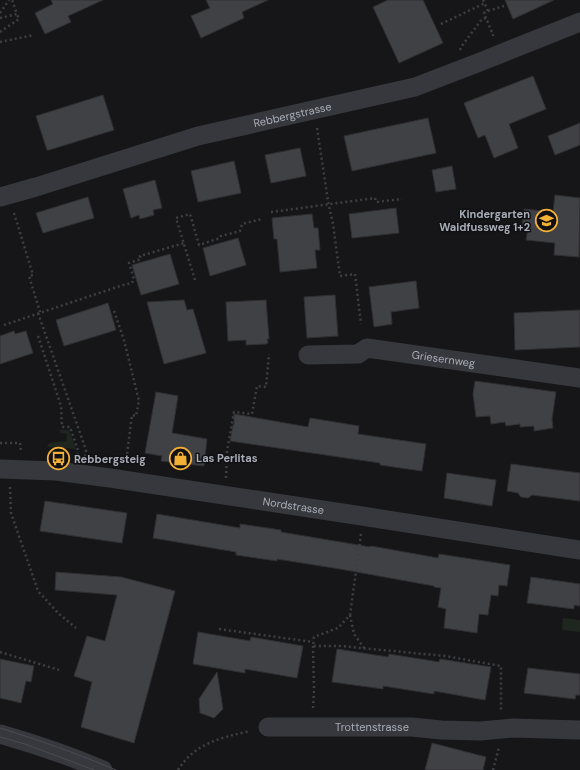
<svg xmlns="http://www.w3.org/2000/svg" width="580" height="770" viewBox="0 0 580 770" font-family="'DM Sans',sans-serif">
<rect width="100%" height="100%" fill="#161618"/>
<g fill="#1e261f">
<path d="M60,430H69L76,449L47,447L49,443L66,441L67,434L60,433Z"/>
<path d="M563,618L580,620V632L562,630Z"/>
</g>
<g fill="#404145" stroke="#303034">
<path d="M51,0H103L68,16L71,22L45,34L35,13L53,4Z"/>
<path d="M206,0H268L242,12L244,18L201,38L191,16L210,8Z"/>
<path d="M388,0H423L443,43L399,63L373,7Z"/>
<path d="M505,0H554L513,19Z"/>
<path d="M533,76L546,109L509,124L518,148L494,158L485,135L478,138L464,103Z"/>
<path d="M103,95L114,130L49,150H47L36,116Z"/>
<path d="M428,118L436,153L352,171L344,136Z"/>
<path d="M580,123V145L555,155L548,136Z"/>
<path d="M300,148L306,176L271,183L265,155Z"/>
<path d="M234,161L241,193L198,202L191,171Z"/>
<path d="M452,166L456,189L436,192L432,170Z"/>
<path d="M155,180L162,208L153,210L154,215L140,219L139,215L131,218L123,189Z"/>
<path d="M555,195L580,198L579,257L554,255L555,243L526,240L528,229L522,228L524,209L553,212Z"/>
<path d="M88,197L94,218L43,233L36,213Z"/>
<path d="M396,208L399,233L352,238L349,214Z"/>
<path d="M312,214L314,228H318L320,250H315L317,268L280,272L277,239H274L272,218Z"/>
<path d="M238,238L246,265L210,276L203,248Z"/>
<path d="M170,254L179,284L141,295L132,265Z"/>
<path d="M416,281L419,308L391,312L392,324L374,327L369,287Z"/>
<path d="M335,295L338,336L307,338L304,297Z"/>
<path d="M184,300L187,310L193,309L206,353L164,364L147,302Z"/>
<path d="M266,300L269,339H267L268,343L266,344L246,345V340L228,341L226,302Z"/>
<path d="M108,303L116,330L64,346L56,320Z"/>
<path d="M580,310V347L515,350L514,313Z"/>
<path d="M14,331L15,334L26,331L33,353L0,364V336Z"/>
<path d="M475,381L556,392L552,419L553,428L534,431V426L520,427V424L506,426L505,422L491,424L490,416L476,417L473,394Z"/>
<path d="M156,392L178,396L172,433L207,439L204,466L161,461L162,456L145,453Z"/>
<path d="M234,414L308,427L310,418L359,426L358,434L426,444L422,471L380,465V463L230,441L233,425H234Z"/>
<path d="M511,464L580,473V501L532,495L528,498L521,497L518,493L507,491Z"/>
<path d="M447,473L496,480L492,506L444,498Z"/>
<path d="M45,501L127,513L122,543L40,531Z"/>
<path d="M157,514L240,528V524L281,530V532L370,547L371,546L438,558L439,554L510,565L507,586L499,585L498,596L491,595L488,615L479,614L477,633L444,628L446,609L438,607L441,588L434,587V586L340,569L277,559V561L236,555V552L153,538Z"/>
<path d="M56,572L121,577L175,591L134,743L81,727L92,682L74,676L87,636L105,641L117,595L55,590Z"/>
<path d="M531,577L580,584V606L574,605V609L527,603Z"/>
<path d="M198,632L250,641L251,637L303,646L297,678L245,669V673L193,664Z"/>
<path d="M337,649L388,657L389,654L439,662L440,659L491,667L485,700L434,691V694L383,686V689L332,682Z"/>
<path d="M0,659L34,666L31,682L26,681L21,703L0,698Z"/>
<path d="M528,668L580,674V695H576L575,699L524,693Z"/>
<path d="M217,672L223,709L214,718L200,713L199,699Z"/>
<path d="M432,743L486,757L483,770H425Z"/>
</g>
<g fill="none" stroke-linecap="round" stroke-linejoin="round">
<g stroke="#3d3f44" stroke-width="2.5" stroke-dasharray="2 3" stroke-linecap="butt">
<path d="M483,0L488,11L484,13L493,35H492"/>
<path d="M488,11L504,6"/>
<path d="M0,13L9,0"/>
<path d="M0,18L17,14L12,0"/>
<path d="M441,24L485,3"/>
<path d="M0,32L19,19L17,14"/>
<path d="M0,42L34,35"/>
<path d="M460,50L461,47L482,19L486,18"/>
<path d="M317,128L328,201L333,224L340,276L355,274L361,324"/>
<path d="M271,212L375,198L376,202L402,199"/>
<path d="M14,213L33,275L29,276L40,312"/>
<path d="M195,280L176,218L190,214L199,245L220,238L221,236L240,231L242,224L262,219"/>
<path d="M114,311L124,340L139,401L136,416L132,415L126,462"/>
<path d="M38,313L86,450L85,457"/>
<path d="M4,325L123,285L132,283L134,279L129,263L141,259L140,256L184,243"/>
<path d="M38,336L61,406L62,427H70L78,450L77,456"/>
<path d="M0,443H20L21,452"/>
<path d="M226,478L227,451L234,412L252,414L257,386L266,387L269,354"/>
<path d="M10,487L11,513L38,591L58,613L76,628"/>
<path d="M361,534L350,615L338,628L314,637L313,646H340L445,656L501,666V711"/>
<path d="M350,615L354,634L364,648"/>
<path d="M219,629L313,642"/>
<path d="M313,646L314,690L313,709"/>
<path d="M0,652L59,670"/>
<path d="M178,770C195,743 220,738 250,731"/>
<path d="M493,770L499,747"/>
</g>
<g stroke="#37383d" stroke-width="19">
<path id="s1" d="M0,197L36,187L198,136L415,87L480,62L580,22"/>
<path id="s2" d="M308,355L358,354L367,348L580,378"/>
<path id="s3" d="M0,469L56,471L110,478L362,516L580,550"/>
<path id="s4" d="M268,727H412L441,730L481,731L513,728L580,730"/>
<path d="M0,734C35,744 70,756 103,770"/>
</g>
<g stroke="#4a4c52" stroke-width="1">
<path d="M0,728C39,740 78,754 116,770"/>
<path d="M0,737L25,744L94,770"/>
</g>
</g>
<defs>
<symbol id="school-ring" viewBox="-11 -11 22 22"><circle r="9.5" fill="#111113" stroke="#f2b134" stroke-width="1.5"/><path d="M0-5L7-2L0 1L-7-2ZM-4 1L0 2.5L4 1V4Q0 6-4 4Z" fill="#f2b134"/></symbol>
<symbol id="shop-ring" viewBox="-11 -11 22 22"><circle r="9.5" fill="#111113" stroke="#f2b134" stroke-width="1.5"/><path d="M-5-2.5h2.3a2.7 3.5 0 0 1 5.4 0H5L5.5 6h-11ZM-1.5-2.5h3a1.5 2.3 0 0 0-3 0Z" fill="#f2b134"/></symbol>
<symbol id="bus-ring" viewBox="-11 -11 22 22"><circle r="9.5" fill="#111113" stroke="#f2b134" stroke-width="1.5"/><path d="M-5-6H5V4H4V6H2V4H-2V6H-4V4H-5ZM-3.5-4V0h7V-4ZM-3.5 1.2v1.5H-2V1.2ZM2 1.2v1.5H3.5V1.2Z" fill="#f2b134"/></symbol>
</defs>
<g fill-rule="evenodd">
<use href="#school-ring" x="534" y="208" width="25" height="25"/>
<use href="#shop-ring" x="168" y="446" width="25" height="25"/>
<use href="#bus-ring" x="46" y="446" width="25" height="25"/>
</g>
<g text-anchor="middle" stroke-width="3" stroke-linejoin="round" paint-order="stroke">
<g font-size="11" fill="#a8adb8" stroke="#111113">
<text dy="4" stroke="none"><textPath href="#s1" startOffset="304">Rebbergstrasse</textPath></text>
<text dy="4" stroke="none"><textPath href="#s2" startOffset="138">Griesernweg</textPath></text>
<text dy="4" stroke="none"><textPath href="#s3" startOffset="296">Nordstrasse</textPath></text>
<text dy="4" stroke="none"><textPath href="#s4" startOffset="104">Trottenstrasse</textPath></text>
</g>
<g font-size="11" font-weight="bold" fill="#a8adb8" stroke="#111113" text-anchor="start">
<text x="530" y="218" text-anchor="end">Kindergarten<tspan x="530" dy="13">Waidfussweg 1+2</tspan></text>
<text x="196" y="462">Las Perlitas</text>
<text x="74" y="463">Rebbergsteig</text>
</g>
</g>
</svg>
